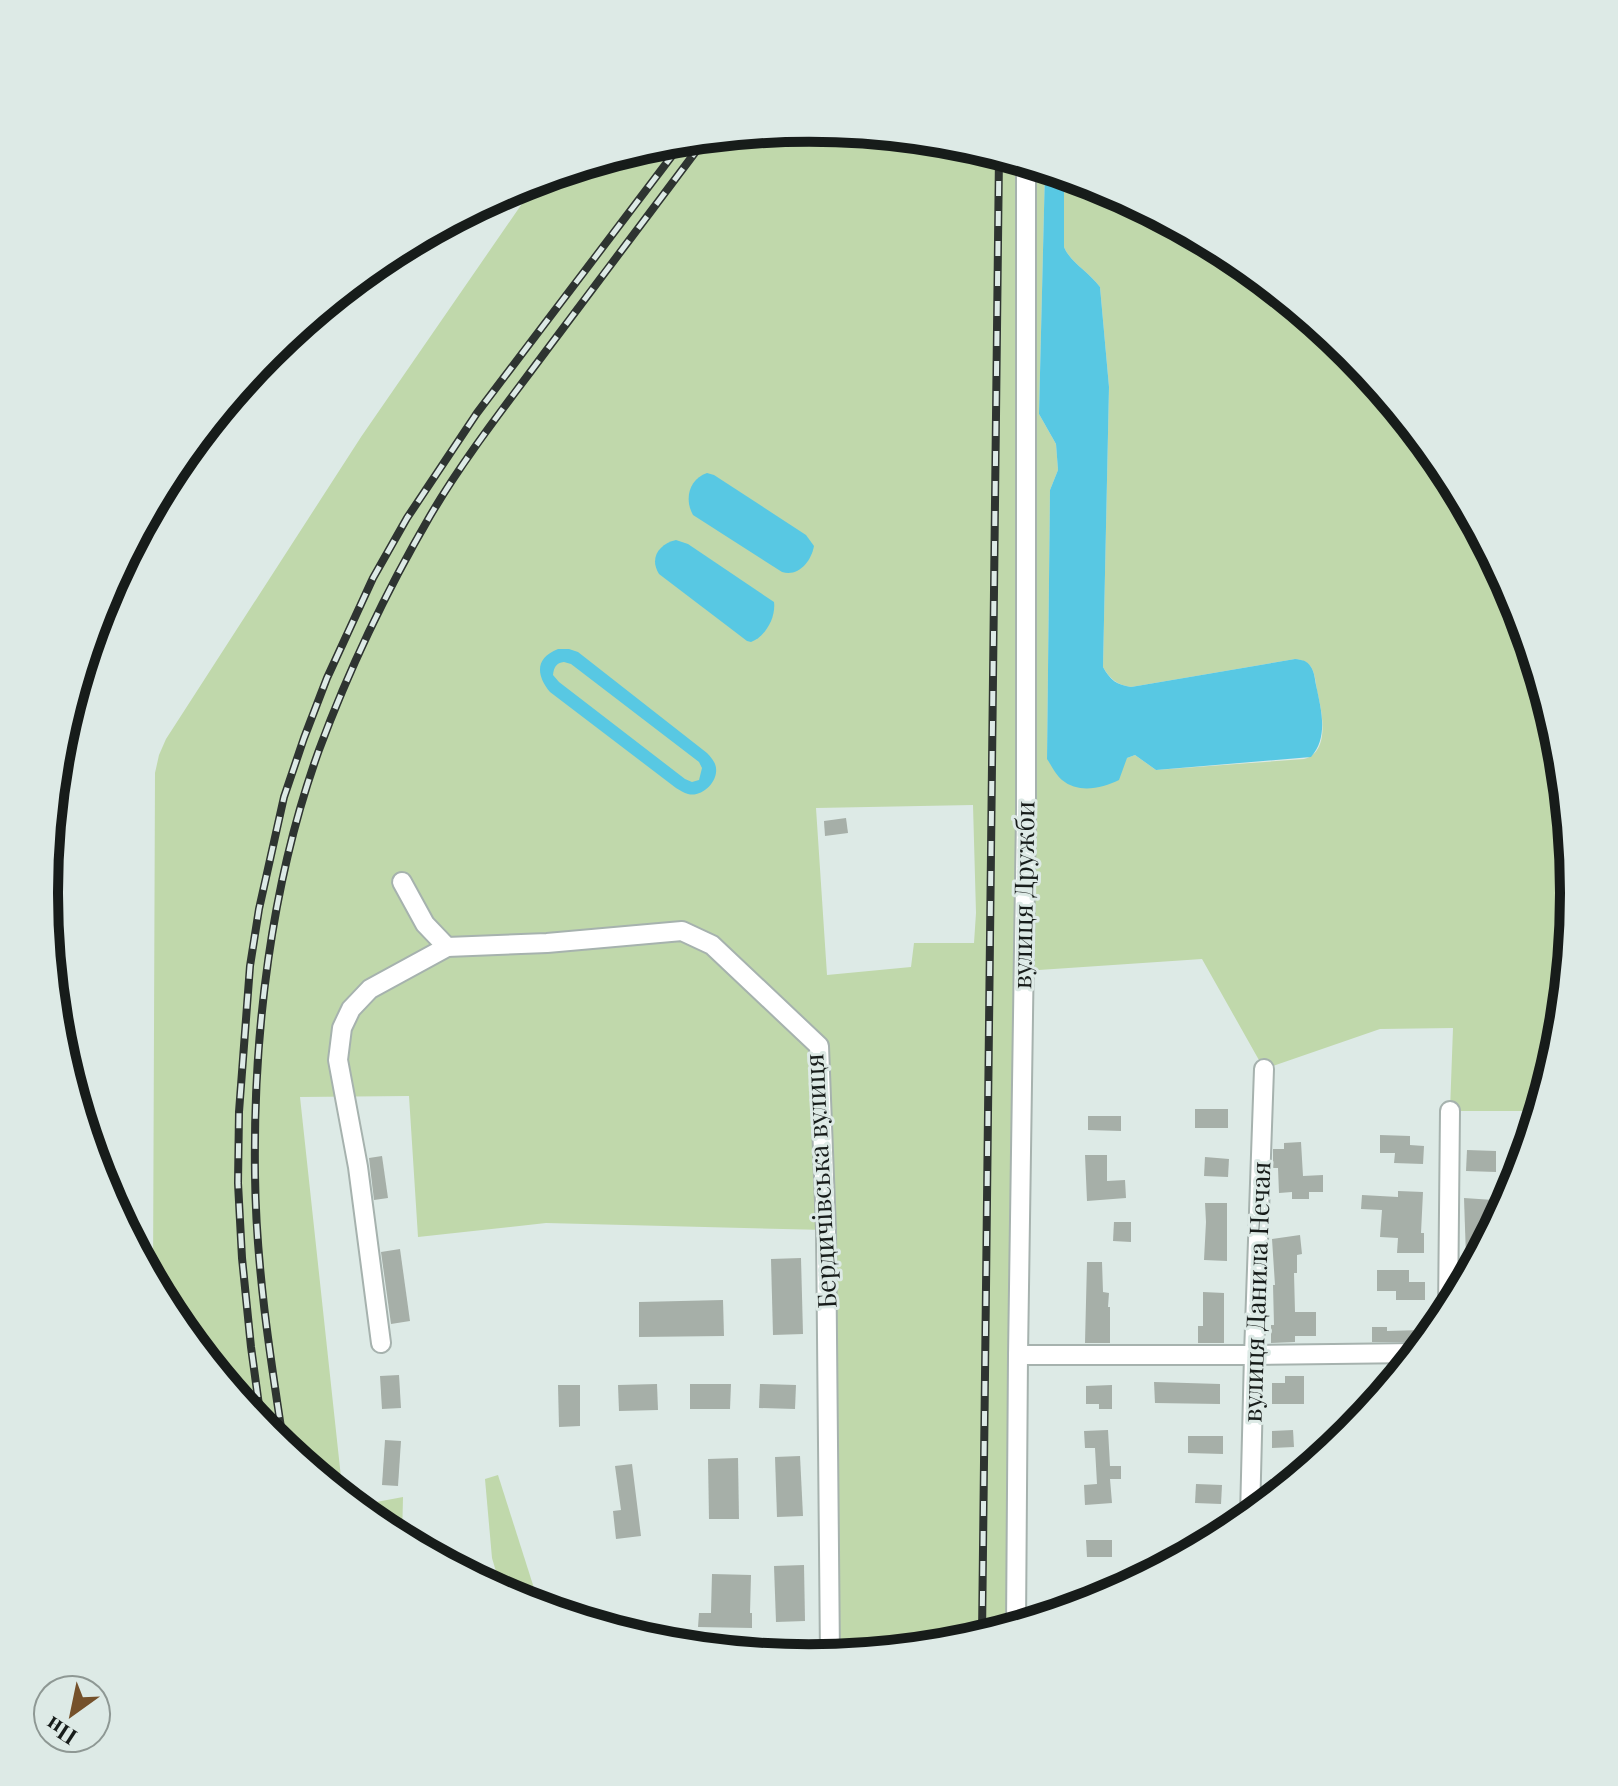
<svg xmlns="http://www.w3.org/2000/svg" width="1618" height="1786" viewBox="0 0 1618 1786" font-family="'Playfair Display',serif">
<rect width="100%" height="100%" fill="#ddeae6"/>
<g fill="#c0d8ab" fill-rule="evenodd">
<path d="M809,128L959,143L1045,169L1039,414L1056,444L1058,470L1050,490L1047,759L1127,758L1135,755L1156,770L1304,759C1331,752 1322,711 1317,691C1316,684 1315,673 1311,667C1307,661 1302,660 1295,659L1131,687C1117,685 1110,679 1103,667L1109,387L1100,287C1089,272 1070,262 1064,247V175L1102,186L1234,257L1350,352L1445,468L1516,601L1559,744L1574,893L1559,1043L1538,1111H1450L1453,1028L1380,1029L1264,1069L1202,959L1024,971L1016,1626L958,1643L830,1656L826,1230L546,1223L418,1237L409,1096L300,1097L343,1496L268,1434L173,1318L153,1281L155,773L159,755L166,739L361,437L539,179L660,143ZM973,805L976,913L974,943H914L911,967L827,975L816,808Z"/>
<path d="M498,1475L540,1607L516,1600L502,1592L492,1558L485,1479Z"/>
<path d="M403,1497L402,1539L384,1529L355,1506Z"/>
</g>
<g fill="#58c8e3" fill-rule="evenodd">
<path d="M1045,169L1064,175V247C1070,262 1089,272 1100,287L1109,387L1103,667C1110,680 1117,685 1131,687L1295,659C1302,660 1307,660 1311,667C1314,671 1315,679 1316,685C1321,709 1329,737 1311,757L1156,770L1135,755L1127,758L1119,780C1102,788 1079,794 1062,780C1056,775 1051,765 1047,759L1050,490L1058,470L1056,444L1039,414Z"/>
<path d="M707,473L714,475L806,535L814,546C811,562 798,577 782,572L693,515C684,499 689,479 707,473Z"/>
<path d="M676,540L688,544L774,602C776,617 766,636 751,642L747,641L659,574C649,558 659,544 676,540Z"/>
<path d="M558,649H569L578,652L707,753C710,756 714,761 715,764C721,779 703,798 688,794C684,793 680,790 676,788L550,692C536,675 535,658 558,649ZM564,662L571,664L699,762L702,768L699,780L692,782L685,779L559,682L553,675C554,667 556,663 564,662Z"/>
</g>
<g fill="#a6afa8">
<path d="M846,818L848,833L825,836L824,821Z"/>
<rect x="1195" y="1109" width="33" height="19"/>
<path d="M1088,1116H1121V1131L1088,1130Z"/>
<path d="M1380,1135L1410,1136V1145L1424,1146L1423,1164L1394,1163L1395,1153H1380Z"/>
<path d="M1301,1142L1303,1176L1323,1175V1192H1309V1199H1292V1192L1279,1193L1278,1168H1273V1149H1284V1143Z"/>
<path d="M1467,1150L1496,1151V1172L1466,1171Z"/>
<path d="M1085,1155H1107V1181L1125,1180L1126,1198L1087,1201Z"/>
<path d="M382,1156L388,1198L374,1200L369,1158Z"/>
<path d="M1205,1157L1229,1159L1228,1177L1204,1176Z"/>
<path d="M1398,1191L1423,1192L1421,1233H1424V1253H1397L1398,1238L1380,1237L1382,1210L1361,1209L1362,1195L1398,1197Z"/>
<path d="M1464,1198L1508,1201L1477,1257H1466Z"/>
<path d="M1205,1203H1227V1261L1204,1260L1206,1222Z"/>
<path d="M1114,1222H1131V1242L1113,1241Z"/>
<path d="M1300,1235L1302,1254L1297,1255V1273H1294L1295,1312H1316V1336H1295V1342L1271,1343V1325H1274L1273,1285H1275L1272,1239Z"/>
<path d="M400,1249L410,1321L391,1324L381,1252Z"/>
<path d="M801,1258L803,1334L773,1335L771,1259Z"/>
<path d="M1087,1262H1102L1103,1292L1109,1293L1108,1307H1110V1343H1085Z"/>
<path d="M1377,1270H1409V1282H1425V1300H1396V1291H1377Z"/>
<path d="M1203,1292L1224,1293V1343H1198V1326H1203Z"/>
<path d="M723,1300L724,1336L639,1337V1302Z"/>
<path d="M1372,1327H1387V1331L1421,1330V1342H1372Z"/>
<path d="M399,1375L401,1408L382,1409L380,1376Z"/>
<path d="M1285,1376H1304V1404H1272V1383H1285Z"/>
<path d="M1154,1382L1220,1384V1404L1155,1403Z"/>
<path d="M657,1384L658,1410L619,1411L618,1385Z"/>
<path d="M690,1384H731L730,1409H690Z"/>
<path d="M760,1384L796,1385L795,1409L759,1408Z"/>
<path d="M558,1385H580V1426L559,1427Z"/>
<path d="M1112,1385V1409H1099V1404H1086V1386Z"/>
<path d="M1108,1430L1110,1466H1121V1479H1110L1112,1503L1085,1505L1084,1485L1097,1484L1095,1448H1085L1084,1431Z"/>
<path d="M1293,1430L1294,1447L1272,1448V1431Z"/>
<path d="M1188,1436H1223V1454L1188,1453Z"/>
<path d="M385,1440L401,1441L398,1486L382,1485Z"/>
<path d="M800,1456L803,1516L777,1517L775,1457Z"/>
<path d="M738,1458L739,1519H709L708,1459Z"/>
<path d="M632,1464L641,1536L616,1539L613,1511L621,1510L615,1466Z"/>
<path d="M1196,1484L1222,1485L1221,1504L1195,1503Z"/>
<path d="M1086,1540H1112V1557H1087Z"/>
<path d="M804,1565L805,1621L776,1622L774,1566Z"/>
<path d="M712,1574L751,1575L750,1613H752V1628L698,1627L699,1613H711Z"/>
</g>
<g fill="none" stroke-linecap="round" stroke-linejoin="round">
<defs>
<g id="minor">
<path d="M402,882L425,924L447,947"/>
<path d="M1448,1313L1450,1111"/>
<path d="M381,1343L358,1167L338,1060L342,1028L351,1009L370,989L447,947L547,943L682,931L712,945L819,1046L826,1230L830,1656"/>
<path d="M1018,1355H1254L1417,1353"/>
<path d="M1250,1516L1254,1355L1264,1069"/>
<path d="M1016,1626L1018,1355L1026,813V163"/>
</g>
</defs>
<use href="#minor" stroke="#a6b2ae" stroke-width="22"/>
<use href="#minor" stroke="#fff" stroke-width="18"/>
<defs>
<g id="rail">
<path d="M262,1427L251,1347L242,1258L238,1183L239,1112L250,966L259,909L284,797L304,738L327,678L373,578L407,518L477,413L684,140"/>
<path d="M284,1447C270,1356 256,1266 255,1175C253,1034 271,883 319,750C349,669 387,590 430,516C464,458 506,405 546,351C599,280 653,209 706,138"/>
<path d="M982,1636L999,155"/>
</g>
</defs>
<use href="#rail" stroke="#2e3431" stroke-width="8"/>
<use href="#rail" stroke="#ddeae6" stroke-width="5" stroke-dasharray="15" stroke-linecap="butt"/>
</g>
<g text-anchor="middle" stroke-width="6" stroke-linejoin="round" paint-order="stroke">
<g font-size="26" fill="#171c1a" stroke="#ddeae6">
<text transform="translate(1024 895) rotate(-89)" y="9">вулиця Дружби</text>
<text transform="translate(821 1181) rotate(-93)" y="9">Бердичівська вулиця</text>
<text transform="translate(1257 1292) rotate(-88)" y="9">вулиця Данила Нечая</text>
</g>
</g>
<path d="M0 0H1618V1786H0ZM58 893a751 751 0 1 1 1502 0a751 751 0 1 1-1502 0Z" fill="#ddeae6" fill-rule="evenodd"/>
<path fill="none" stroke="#171c1a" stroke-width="10" d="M58 893a751 751 0 1 1 1502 0a751 751 0 1 1-1502 0Z"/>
<g transform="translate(72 1714) rotate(213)"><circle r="38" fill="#ddeae6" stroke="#8e9894" stroke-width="2"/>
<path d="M0-6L14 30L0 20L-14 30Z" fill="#75512b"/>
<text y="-12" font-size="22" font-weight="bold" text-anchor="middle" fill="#171c1a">Пн</text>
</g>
</svg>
